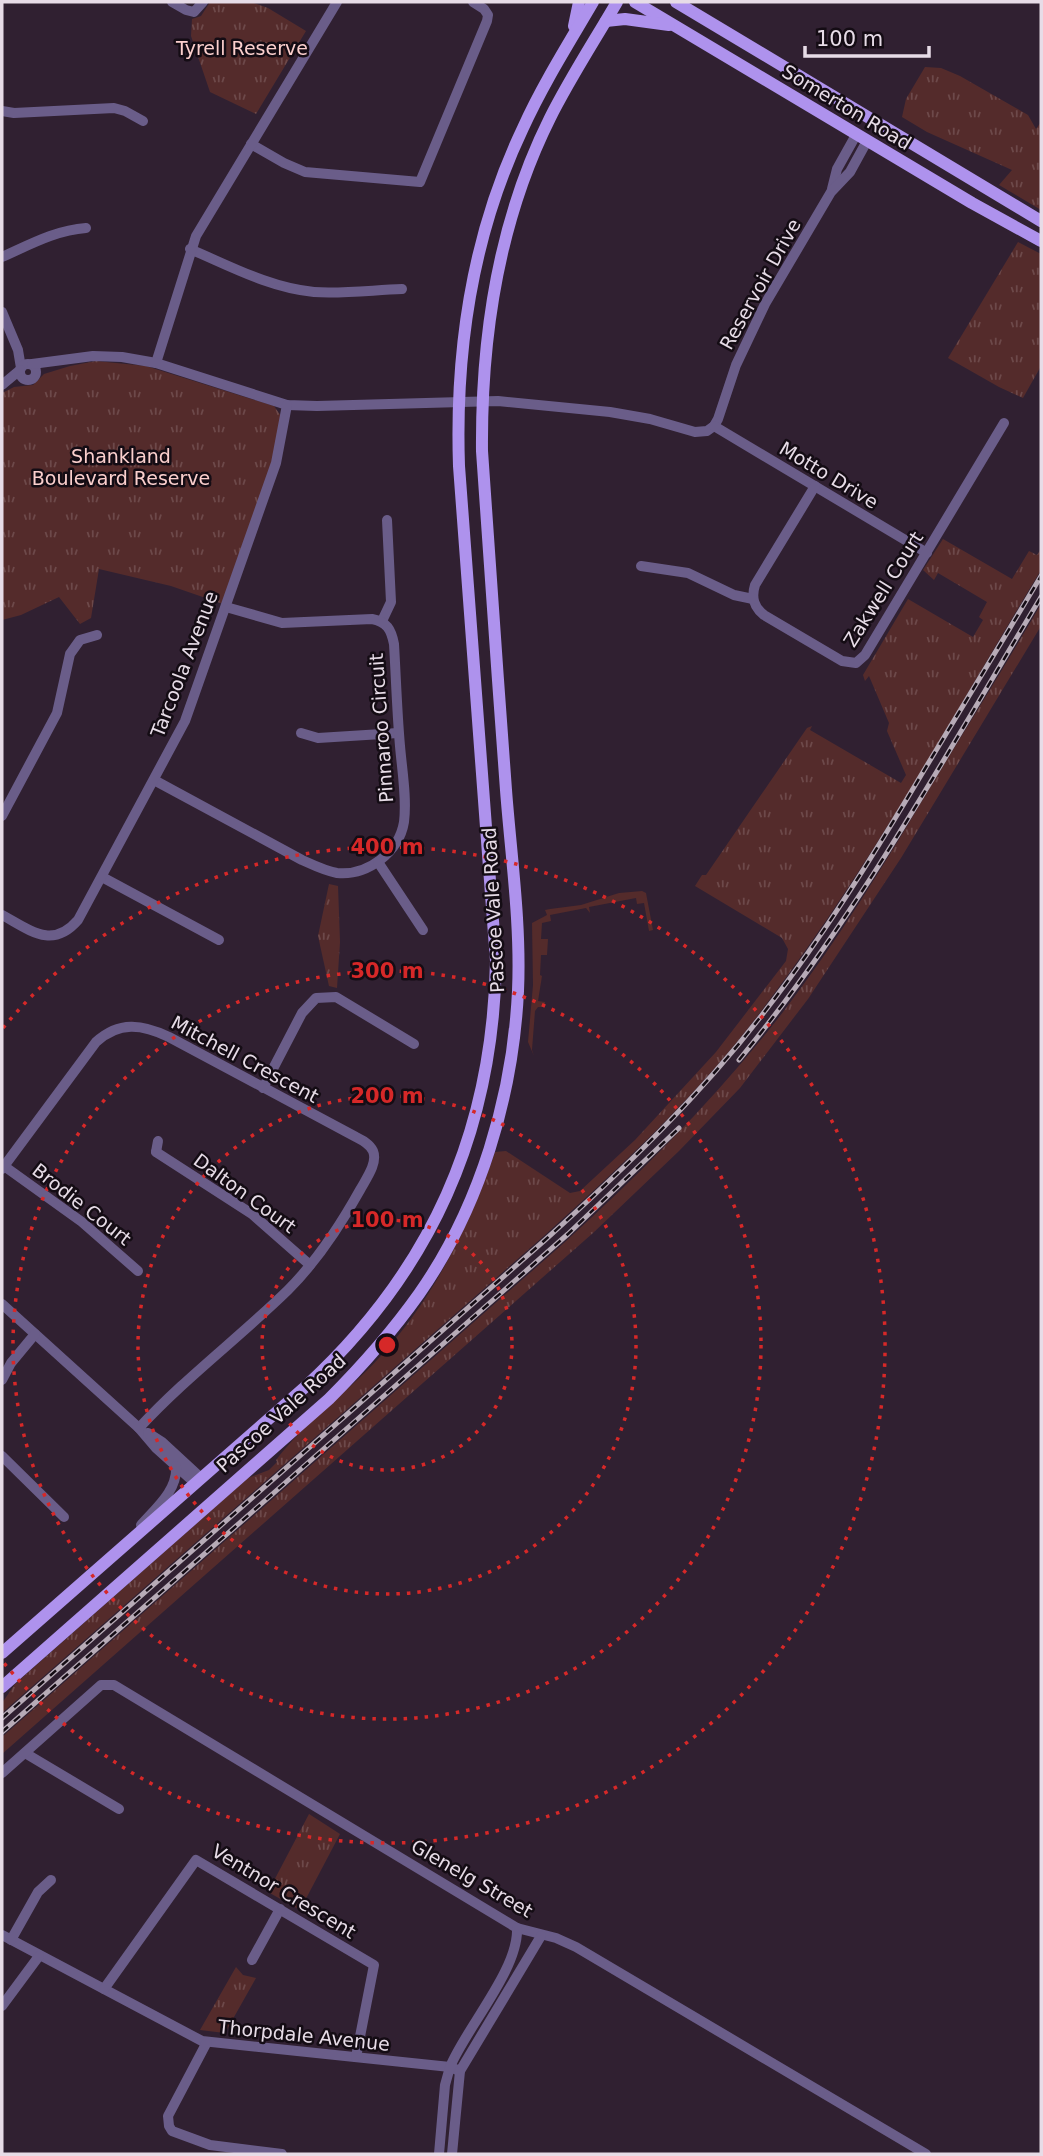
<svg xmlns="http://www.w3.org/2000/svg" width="1043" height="2156" viewBox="0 0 1043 2156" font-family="'DejaVu Sans',sans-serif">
<defs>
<pattern id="grass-tufts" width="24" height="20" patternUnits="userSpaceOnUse" patternTransform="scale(1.75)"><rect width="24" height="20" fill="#542b2b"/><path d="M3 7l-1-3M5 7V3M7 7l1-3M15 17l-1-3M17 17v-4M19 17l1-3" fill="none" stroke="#6d494a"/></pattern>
</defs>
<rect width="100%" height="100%" fill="#302031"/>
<g fill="url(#grass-tufts)">
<path d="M210,2H251L268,8L306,31L256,114L210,92L191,36L192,19L201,16Z"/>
<path d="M925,67L941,68L960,76L1028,115L1036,129L1041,122V210L999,185L1012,170L927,132L902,117L906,99Z"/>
<path d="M1018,242L1041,254V366L1023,398L999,387L948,358Z"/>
<path d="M96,361L146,366L274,406L281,416L272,462L223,604L171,586L99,569L91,618L80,624L59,597L21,615L2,620V393L14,387L33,385L44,374L70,366Z"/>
<path d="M943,539L1012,579L1029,551L1037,555L1041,549V570C948,724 860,885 748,1028C688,1104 617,1170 545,1235L2,1713V1703L15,1684L248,1478L269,1470L277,1462L276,1460C305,1422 346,1394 378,1359C432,1301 469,1227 495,1152L506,1151L570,1193L580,1191L635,1140L716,1052L786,961L788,949L782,938L695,886L702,875H706L807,728L812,726L810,730L901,783L906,775L887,731L889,723L869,676L865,681L863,675L908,599L973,637L983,620L979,617L987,602L938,573L934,580L923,570Z"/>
<path d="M1041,604V626L901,858L808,999L740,1088L679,1151L593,1233L2,1754V1737L565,1242C643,1171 718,1096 783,1012C839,939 887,860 934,781C970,722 1006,664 1041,604Z"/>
<path d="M329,884L338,886L340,942L337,988L329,986L318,936Z"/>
<path d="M309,1814L340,1834L300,1910L268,1892Z"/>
<path d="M236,1967L243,1975L256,1978L225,2033L200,2030Z"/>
</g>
<path fill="#542b2b" d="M642,891L646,893L653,930L649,931L644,903L637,904L636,898L589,907L590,913L586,908L550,915L551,921L542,923L541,939H548L547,955H541L540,975L542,976L538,1001L545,1002V1007H538L535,1011L532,1050L534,1056L528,1042L533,985L532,923L547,915L545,910L550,909L581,905L619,893Z"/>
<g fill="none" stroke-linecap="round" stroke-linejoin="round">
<g stroke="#6a5d89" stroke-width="10">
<path d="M172,2L186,10L194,12L203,2"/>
<path d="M2,111L14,113L114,108L125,111L143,121"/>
<path d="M251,144L284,163L305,172L420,182L487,21L488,15L484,9L473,2"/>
<path d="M832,189L837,169L856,135"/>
<path d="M190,249C230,266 270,288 314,292C342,294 373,290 402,289"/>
<path d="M2,257C29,245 56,230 86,228"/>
<path d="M2,312L18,350L21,368"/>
<path d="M156,363L196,236L337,2"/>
<circle cx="28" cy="372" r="8"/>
<path d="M32,364L93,356L122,357L156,363L287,405L317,406L498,401L610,412L650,419L695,432L707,431L714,426L718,419L736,365L765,304L831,192L850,172L867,141"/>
<path d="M2,385L20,370"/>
<path d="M714,426L927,553"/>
<path d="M815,486L755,585C751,598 754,607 764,615L842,661L856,663L865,655L1004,423"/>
<path d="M641,566L688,573L734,595L753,599"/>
<path d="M382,621L391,602L387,520"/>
<path d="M301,733L318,738L398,733"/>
<path d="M154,780L302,860C313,865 325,871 337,873C368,876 399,852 404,822C407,798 402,770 400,746C397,712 396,678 394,644C391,629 387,622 372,619L282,623L226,607"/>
<path d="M2,816L57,713L70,654L80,640L97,635"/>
<path d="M378,862L423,930"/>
<path d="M102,877L219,940"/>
<path d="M2,915C30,930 52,950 78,920L185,721L276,463L287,405"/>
<path d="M263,1088L302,1013L316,998L336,997L414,1044"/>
<path d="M156,1152L252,1214L310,1265"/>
<path d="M156,1152L158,1141"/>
<path d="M4,1166L82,1222L138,1271"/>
<path d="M2,1169L96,1042C119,1021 142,1024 169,1037L356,1137C362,1140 370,1144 373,1151C378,1163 366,1179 360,1190C340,1226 318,1260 288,1290C240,1337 185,1378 139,1428"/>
<path d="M2,1304L139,1428L156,1448L195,1483"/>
<path d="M2,1380L11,1363L35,1334"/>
<path d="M148,1433L162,1442L201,1478"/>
<path d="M2,1456L64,1517"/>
<path d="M141,1525C156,1508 178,1490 176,1466"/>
<path d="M25,1753L119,1809"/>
<path d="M2,1773L101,1685H114L517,1928L556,1938L576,1947L926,2154"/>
<path d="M2,1935L202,2041L450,2067L460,2071"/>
<path d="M11,1940L38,1892L51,1880"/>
<path d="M252,1960L280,1909"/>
<path d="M104,1989L196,1860L374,1965L356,2057"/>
<path d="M2,2006L39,1956"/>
<path d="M207,2042L168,2116L169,2126L172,2131L210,2145L282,2154"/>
<path d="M439,2154L445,2085L450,2067C466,2028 519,1969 517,1928"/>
<path d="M452,2154L460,2071L541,1936"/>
</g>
<g stroke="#ae92ed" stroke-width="12">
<path d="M635,2L972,203L1041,241"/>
<path d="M676,2L1041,221"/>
<path d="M606,21L625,19L669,25"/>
<path d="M574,26L579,2"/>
<path d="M2,1653L304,1388C431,1272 493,1132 496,961L459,466C455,348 472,235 523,128C543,84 569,43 593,2"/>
<path d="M2,1687L329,1399C362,1366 392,1332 419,1294C480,1207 513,1096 518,991C521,924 511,856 506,790C498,677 489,564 482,451C481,336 498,222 550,118C570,78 595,40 617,2"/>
</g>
<defs>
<g id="rail">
<path d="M739,1060C857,917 946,755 1041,597"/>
<path d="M2,1718L545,1240C624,1169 700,1096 765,1011C825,934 876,851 926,767C964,704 1003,640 1041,576"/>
<path d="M2,1732L568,1234L679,1128"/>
</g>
</defs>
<use href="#rail" stroke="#b7abb7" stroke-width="5"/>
<use href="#rail" stroke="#140c14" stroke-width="2.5" stroke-dasharray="8" stroke-linecap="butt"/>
</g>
<g fill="none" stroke="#d62828" stroke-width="3.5" stroke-dasharray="3.5 7">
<circle cx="387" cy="1345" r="125"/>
<circle cx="387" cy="1345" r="249"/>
<circle cx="387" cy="1345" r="374"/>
<path d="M3 1028A498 498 0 1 1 3 1662"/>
</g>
<g text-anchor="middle" stroke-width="5" stroke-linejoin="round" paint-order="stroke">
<g font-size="19" fill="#fbcfcd" stroke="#140c14">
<text x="242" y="55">Tyrell Reserve</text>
<text x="121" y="463">Shankland<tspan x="121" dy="22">Boulevard Reserve</tspan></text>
</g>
<g font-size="19" fill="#e7dce7" stroke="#140c14">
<text transform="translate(847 107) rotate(31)" y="7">Somerton Road</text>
<text transform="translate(760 284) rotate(-61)" y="7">Reservoir Drive</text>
<text transform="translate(829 475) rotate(31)" y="7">Motto Drive</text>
<text transform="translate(883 589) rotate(-58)" y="7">Zakwell Court</text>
<text transform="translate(184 664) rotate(-69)" y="7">Tarcoola Avenue</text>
<text transform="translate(381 728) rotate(-94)" y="7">Pinnaroo Circuit</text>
<text transform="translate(493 910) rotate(-93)" y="7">Pascoe Vale Road</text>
<text transform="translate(245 1059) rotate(28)" y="7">Mitchell Crescent</text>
<text transform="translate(245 1193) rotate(36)" y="7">Dalton Court</text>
<text transform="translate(82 1204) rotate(38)" y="7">Brodie Court</text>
<text transform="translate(281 1413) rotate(-42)" y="7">Pascoe Vale Road</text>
<text transform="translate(472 1878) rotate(30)" y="7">Glenelg Street</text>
<text transform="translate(284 1891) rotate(31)" y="7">Ventnor Crescent</text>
<text transform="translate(304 2035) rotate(6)" y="7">Thorpdale Avenue</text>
</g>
</g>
<circle cx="387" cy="1345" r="10" fill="#d62828" stroke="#140c14" stroke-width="3.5"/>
<g font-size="21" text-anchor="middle" font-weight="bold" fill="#d62828" stroke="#140c14" stroke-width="5" stroke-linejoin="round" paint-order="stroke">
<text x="387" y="854">400 m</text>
<text x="387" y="978">300 m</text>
<text x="387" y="1103">200 m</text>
<text x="387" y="1227">100 m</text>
</g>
<rect width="1043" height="2156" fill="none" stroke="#e7dce7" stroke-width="7"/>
<path d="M805 46v10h124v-10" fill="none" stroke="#e7dce7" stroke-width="3.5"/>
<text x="816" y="46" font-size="21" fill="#e7dce7" stroke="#140c14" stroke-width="5" paint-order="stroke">100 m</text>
</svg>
